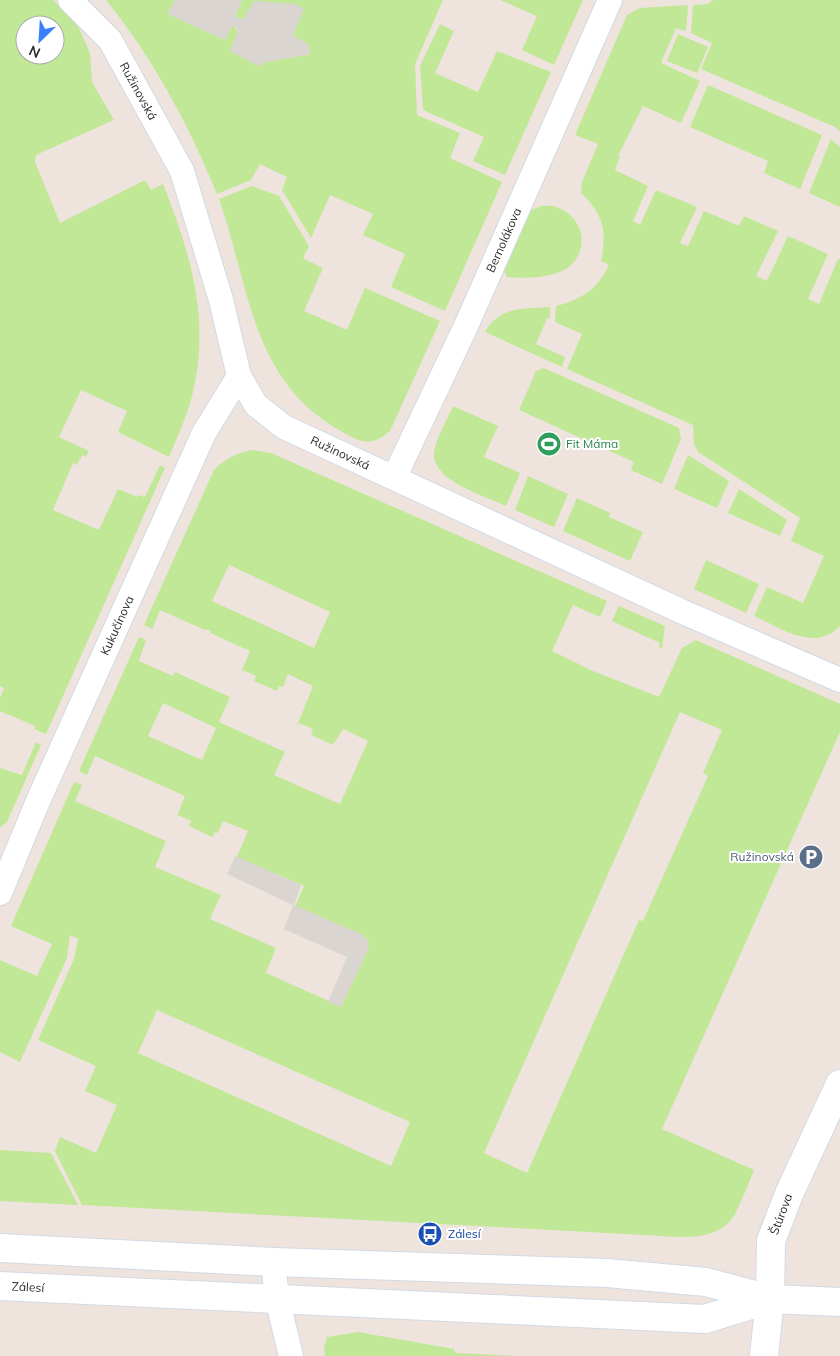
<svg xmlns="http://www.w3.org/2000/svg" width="840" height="1356" viewBox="0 0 840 1356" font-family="Mulish,sans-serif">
<rect width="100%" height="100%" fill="#eee4dd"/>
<g fill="#c0e896" fill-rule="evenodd">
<path d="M0,0H53L65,10L79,28L90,53L92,82L114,120L36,155L35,162L60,223L145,180L151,190L163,184C191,255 211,320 192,396C187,417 177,437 169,457L118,432L127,411L81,390L59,437L89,451L86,457L82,455L77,465L73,463L53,510L99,530L118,489L137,497L138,495L145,497L160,465L165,468L46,734L34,729L35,726L0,711V698L4,688L0,686ZM25,25H55V55H25Z"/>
<path d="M106,0H175L168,14L225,40L232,25L266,62L310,54L308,44L293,36L235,17L242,0H443L415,64L417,115L460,133L450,158L502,182L445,311L391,287L405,254L363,235L373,214L330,195L311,238L282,190L287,177L260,164L251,180L217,194C189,125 153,58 106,0Z"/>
<path d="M500,0H583L554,65L522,50L537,16Z"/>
<path d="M713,0H840V131L835,127L701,69L712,43L691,33L693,5L707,4Z"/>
<path d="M688,5L686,31L676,28L661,63L700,81L681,123L643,106L618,156L620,157L615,170L648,186L633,221L640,225L656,190L697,207L680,243L688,246L704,211L739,226L744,216L778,231L756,276L767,281L788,236L828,254L808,299L819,304L838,259H840V626C815,653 781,628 754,616L767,587L803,603L824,556L791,541L800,518L698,452L694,444L693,425L567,369L582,334L555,322L556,306C582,299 597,290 609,265L601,261C607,231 604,215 581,193L582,182L598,144L575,135L627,15L640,8Z"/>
<path d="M440,24L454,31L435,73L478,92L497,51L551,72L505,175L473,161L484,137L423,110L420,66Z"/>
<path d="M678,34L708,47L697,73L667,61Z"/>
<path d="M708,85L822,135L800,189L764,173L768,161L690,127Z"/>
<path d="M831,139L840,147V207L809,193Z"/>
<path d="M252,186L279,196L309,246L303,258L323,268L304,311L347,330L365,288L440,321L390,431C370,448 360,442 339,430C250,378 250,287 219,199Z"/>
<path d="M541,206C546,206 552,205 556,207C582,215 591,247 570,266C556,278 525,279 507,277L503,269L528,212Z"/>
<path d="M550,307V319L547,318L536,344L565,357L562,367L485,332C500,306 522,309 550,307Z"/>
<path d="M544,368L679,428L681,439L662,484L631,470L634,462L519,410L536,371Z"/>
<path d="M453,406L498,426L484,457L520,473L506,506C485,496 432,481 434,453C436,438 447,420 453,406Z"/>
<path d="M253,450L271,453L607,601L600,617L573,605L552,651L593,671L659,697L682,648L696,640L840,704V732L662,1129L754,1170C748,1185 742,1200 735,1214C717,1245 675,1236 645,1235L82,1205L55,1151L60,1137L96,1153L117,1105L85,1091L96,1066L38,1040L74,959L78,939L70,935L67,958L20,1062L0,1052V960L37,976L52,944L11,926L74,782L82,785L75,801L166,841L155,867L221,895L210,919L276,948L266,973L331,1002L359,939L286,927L304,886L277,874L272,886L230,873L248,831L223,821L218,833L215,832L212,837L189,826L191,821L178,815L175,821L185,796L95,756L87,775L79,771L139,637L146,640L139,661L173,676L175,672L230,697L219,722L285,752L274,775L340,804L368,741L343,729L333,745L311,735L313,729L299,723L296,728L313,686L288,674L283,687L279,686L277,691L254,681L256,676L243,670L240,675L250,651L210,633L211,631L206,629L205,630L160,610L152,629L144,625L214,470C226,458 236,453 253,450ZM229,565L330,612L314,648L212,601ZM163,703L216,728L202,760L148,736ZM680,712L722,730L703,773L708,776L643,921L639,920L527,1173L484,1153ZM157,1010L410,1122L391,1166L138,1053Z"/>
<path d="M688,455L729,481L717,508L674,489Z"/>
<path d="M528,476L568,494L554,527L515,510Z"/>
<path d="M739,489L787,520L780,536L728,513Z"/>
<path d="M577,498L610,513L609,517L643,532L630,561L563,531Z"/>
<path d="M706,560L759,584L746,613L694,589Z"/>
<path d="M619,606L665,626L662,649L659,647L660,643L612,621Z"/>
<path d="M36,742L41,745L7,822L0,828V768L22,775Z"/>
<path d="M0,1150L51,1153L78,1205L0,1201Z"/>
<path d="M358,1332L454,1349L455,1353L518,1356H325L324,1348L327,1337Z"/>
</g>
<g fill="#dad5d0">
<path d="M175,0H242L235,16L242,20L254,1L295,4L304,9L293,36L308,44L310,54L266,62L259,66L230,51L238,30L232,25L225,40L168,14Z"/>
<path d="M235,856L301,885L294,905L361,934L368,940L369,948L341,1007L328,1002L347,957L284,929L293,905L227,874Z"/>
</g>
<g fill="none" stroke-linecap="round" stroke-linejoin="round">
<defs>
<g id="minor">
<path id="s1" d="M70,0L110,40L182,171L221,300L239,376L256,405L284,427L683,612L840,680"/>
<path id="s2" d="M394,478L466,326L610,0"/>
<path id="s3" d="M0,893L38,801L204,433L239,376"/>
<path d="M273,1262L277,1298L291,1356"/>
</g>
<g id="tertiary">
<path id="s4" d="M764,1356L770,1299L771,1241L789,1194L840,1084"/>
</g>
<g id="secondary">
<path d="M0,1248L273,1262L607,1273L706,1282L770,1299L840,1302"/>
<path id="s5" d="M0,1286L705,1319L770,1299"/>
</g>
</defs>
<use href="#minor" stroke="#d2d9e5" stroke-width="26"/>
<use href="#tertiary" stroke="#d2d9e5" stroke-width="30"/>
<use href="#secondary" stroke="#d2d9e5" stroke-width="30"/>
<use href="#minor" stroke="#fff" stroke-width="24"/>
<use href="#tertiary" stroke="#fff" stroke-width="28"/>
<use href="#secondary" stroke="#fff" stroke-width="28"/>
</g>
<defs>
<symbol id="stadium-disc" viewBox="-11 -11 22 22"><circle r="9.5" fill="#2e9e5b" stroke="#fff"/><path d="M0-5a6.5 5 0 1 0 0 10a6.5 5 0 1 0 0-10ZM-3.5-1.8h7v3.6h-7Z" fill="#fff"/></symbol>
<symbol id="parking-disc" viewBox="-11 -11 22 22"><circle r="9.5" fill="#5c6f8a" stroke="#fff"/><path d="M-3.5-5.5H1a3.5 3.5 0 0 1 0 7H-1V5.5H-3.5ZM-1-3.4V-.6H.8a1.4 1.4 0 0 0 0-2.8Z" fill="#fff"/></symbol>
<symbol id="bus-disc" viewBox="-11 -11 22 22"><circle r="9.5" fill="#1a4fb4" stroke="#fff"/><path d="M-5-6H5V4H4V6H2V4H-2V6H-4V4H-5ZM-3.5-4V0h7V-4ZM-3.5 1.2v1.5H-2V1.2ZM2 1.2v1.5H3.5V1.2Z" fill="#fff"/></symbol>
</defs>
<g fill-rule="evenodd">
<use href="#stadium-disc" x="535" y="430" width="28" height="28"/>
<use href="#parking-disc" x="797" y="843" width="28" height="28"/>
<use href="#bus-disc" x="416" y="1220" width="28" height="28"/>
</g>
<g text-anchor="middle" stroke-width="4" stroke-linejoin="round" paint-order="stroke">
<g font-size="12" fill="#2c2c2c" stroke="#fff">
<text dy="4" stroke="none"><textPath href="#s1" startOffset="115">Ružinovská</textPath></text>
<text dy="4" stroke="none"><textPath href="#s2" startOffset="262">Bernolákova</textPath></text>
<text dy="4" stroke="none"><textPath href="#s1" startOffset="550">Ružinovská</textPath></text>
<text dy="4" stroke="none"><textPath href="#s3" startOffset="292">Kukučínova</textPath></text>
<text dy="4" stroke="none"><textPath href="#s4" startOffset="144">Štúrova</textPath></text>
<text dy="4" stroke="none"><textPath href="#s5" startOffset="28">Zálesí</textPath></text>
</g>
<g font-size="12" fill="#27864d" stroke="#fff" text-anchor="start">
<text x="566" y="448">Fit Máma</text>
</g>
<g font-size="12" fill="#4e5e75" stroke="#fff" text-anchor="end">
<text x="794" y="861">Ružinovská</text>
</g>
<g font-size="12" fill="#164399" stroke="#fff" text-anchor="start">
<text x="448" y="1238">Zálesí</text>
</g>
</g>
<g transform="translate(40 40) rotate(205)"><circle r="24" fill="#ffffff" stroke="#ababab"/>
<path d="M0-4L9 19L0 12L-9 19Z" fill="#397fff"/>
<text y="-8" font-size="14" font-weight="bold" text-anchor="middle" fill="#2c2c2c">N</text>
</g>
</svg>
